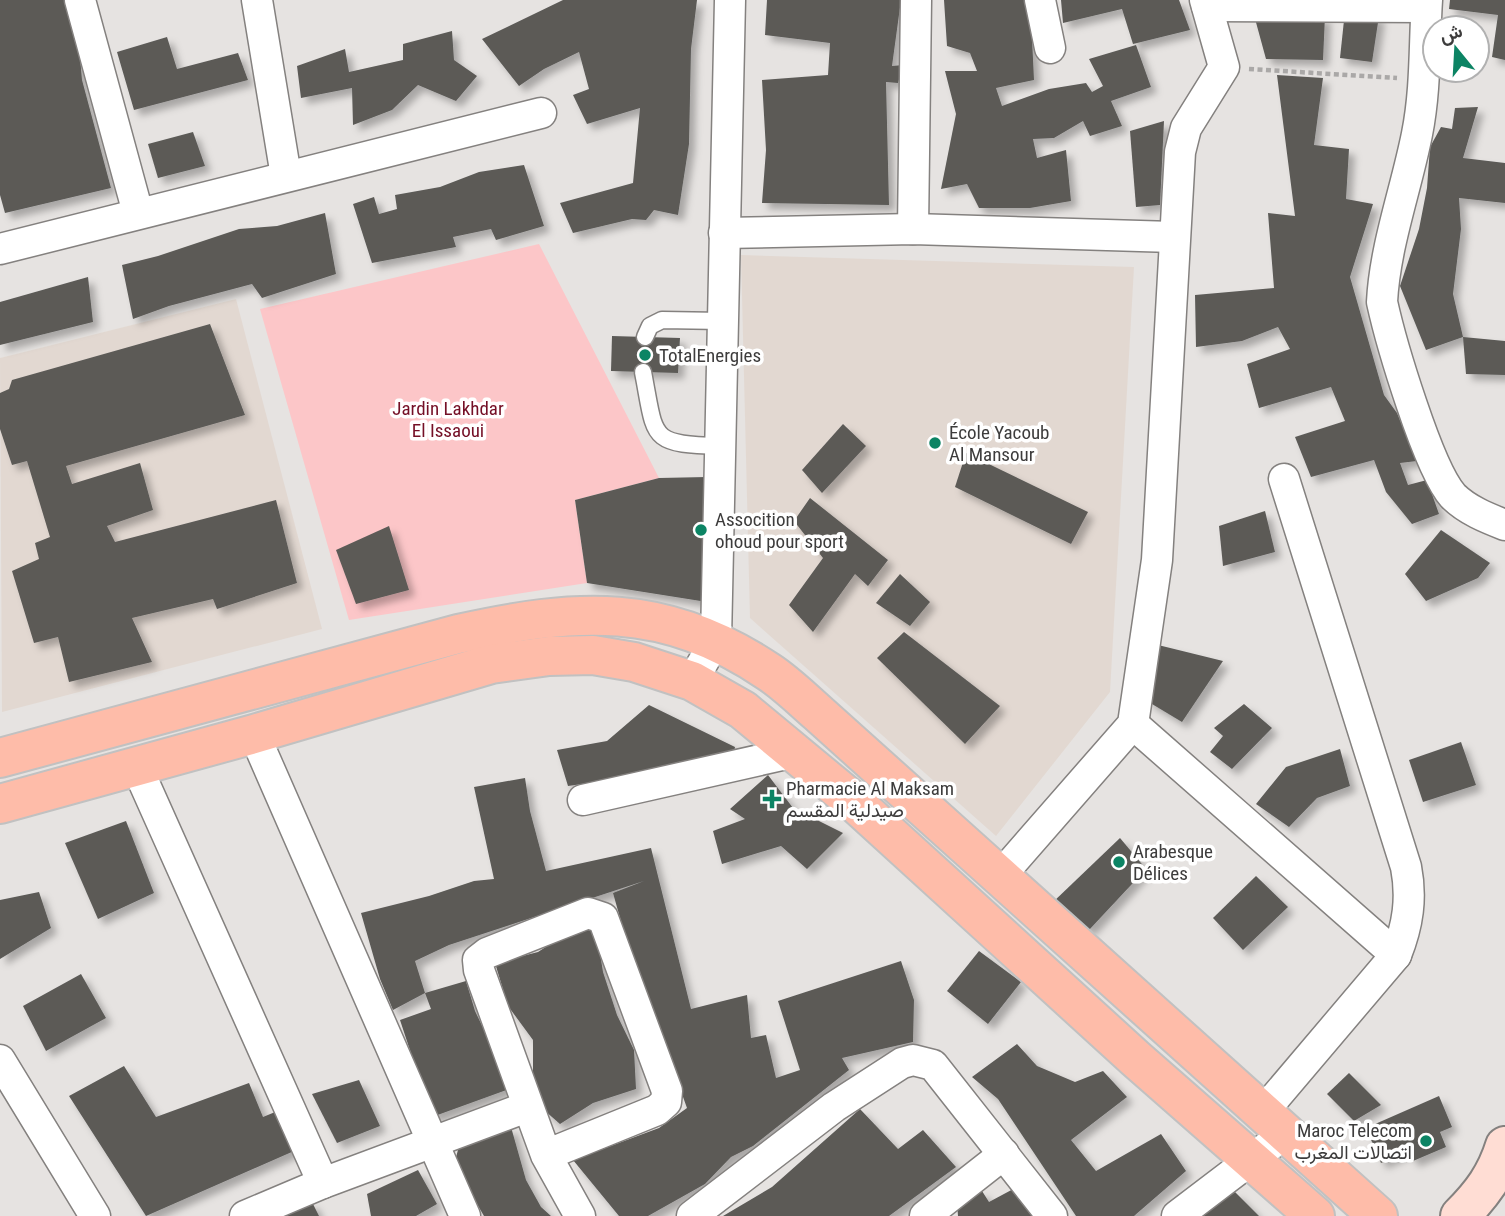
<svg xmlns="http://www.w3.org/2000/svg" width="1505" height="1216" viewBox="0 0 1505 1216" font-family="'Roboto Condensed',Vazirmatn,sans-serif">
<defs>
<filter id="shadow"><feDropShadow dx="6" dy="6" stdDeviation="3.5" flood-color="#0004"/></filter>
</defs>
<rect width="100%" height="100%" fill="#e6e3e1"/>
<g fill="#e2d8d1">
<path d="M741,255L1134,267L1110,692L996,836L750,618Z"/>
<path d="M236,299L322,629L2,712L0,358Z"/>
</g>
<path fill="#fcc6c8" d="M539,244L659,478L575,500L587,583L349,620L260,309Z"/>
<g fill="#5b5a57" filter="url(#shadow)">
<path d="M0,0H65L79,46L82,80L111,188L5,213L0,195Z"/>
<path d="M563,0H697L691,49L689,144L678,215L654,210L646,220L632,219L573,233L560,203L633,183L640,108L587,124L573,95L589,89L579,52L544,69L519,86L482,39Z"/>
<path d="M767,0H901L892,66L903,65L898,83L886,82L889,205L762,203L766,150L762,80L828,75L830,43L765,35Z"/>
<path d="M944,0H1026L1032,38L1034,80L996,88L1002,106L1049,89L1086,83L1092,92L1103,86L1089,59L1136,45L1151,87L1111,101L1122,126L1090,136L1083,121L1054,138L1033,139L1037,158L1066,150L1071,201L1030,208H979L967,184L941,189L956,114L945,71H977L970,53L947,46Z"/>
<path d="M1061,0H1179L1190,30L1133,44L1122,9L1063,23Z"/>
<path d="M1450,0H1505V60L1492,57L1498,15L1449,9Z"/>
<path d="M1345,11L1379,16L1372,62L1340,58Z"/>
<path d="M1254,15L1325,16L1323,60L1266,59Z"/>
<path d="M452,31L454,60L477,76L456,101L418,85L392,110L353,125L352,88L301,98L297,66L345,49L349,72L403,60V44Z"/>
<path d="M167,37L177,69L238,53L248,80L134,110L117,52Z"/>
<path d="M1277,75L1323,78L1314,145L1349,149L1346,199L1373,204L1350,277L1384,395L1397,413L1417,461L1400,463L1408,485L1427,480L1439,514L1412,524L1386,492L1374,460L1311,477L1295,437L1345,421L1331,387L1259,408L1247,364L1290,349L1278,327L1242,341L1196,347L1195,295L1274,288L1268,213L1295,216Z"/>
<path d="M1478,107L1463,158L1505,163V203L1459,198L1461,229L1453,294L1463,337L1426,350L1400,286L1419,229L1427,188L1430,147L1441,127L1452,129L1455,108Z"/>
<path d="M1164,121L1160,205L1136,207L1130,131Z"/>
<path d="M193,132L205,166L158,178L148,144Z"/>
<path d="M524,165L544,226L496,240L491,229L453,237L456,247L372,263L353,204L374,197L379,214L397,209L395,195L440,187L479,172Z"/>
<path d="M325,213L336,274L262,298L252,284L169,306L133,319L122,265L158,256L239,229L277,226Z"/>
<path d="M88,277L93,322L0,345V302Z"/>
<path d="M210,324L245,415L66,466L72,484L140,463L153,510L107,526L115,542L276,500L297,583L217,609L213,599L132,618L152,662L69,682L58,637L34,643L12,571L39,559L35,543L50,537L27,461L12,465L0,429V393L9,389L12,380Z"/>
<path d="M612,336L680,338L678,373L611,371Z"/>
<path d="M1463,337L1505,341V375L1466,374Z"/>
<path d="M843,424L866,446L822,493L802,470Z"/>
<path d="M966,453L1088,512L1071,544L955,487Z"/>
<path d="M707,477V602L587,583L575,500L659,478Z"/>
<path d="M810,498L888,560L868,586L855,574L813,632L789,605L823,558L794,521Z"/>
<path d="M1265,511L1275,552L1223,566L1219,526Z"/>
<path d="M389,526L409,590L356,604L336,550Z"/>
<path d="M1441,530L1490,563L1478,578L1426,601L1405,574Z"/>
<path d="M900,574L930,602L910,626L876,603Z"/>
<path d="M904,632L1000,706L965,744L877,658Z"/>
<path d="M1158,645L1223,661L1182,722L1147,701Z"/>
<path d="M1244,704L1272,728L1232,769L1210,752L1223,736L1214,728Z"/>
<path d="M649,705L735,747L732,762L568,786L557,750L607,741Z"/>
<path d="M1461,742L1476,785L1423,802L1409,760Z"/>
<path d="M1340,749L1350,786L1317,798L1289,827L1256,804L1286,767Z"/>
<path d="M768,775L793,808L843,833L807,869L781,846L722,864L713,831L745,819L730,809Z"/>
<path d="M525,778L530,811L546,871L651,848L691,1009L747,995L751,1038L766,1035L776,1078L800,1070L778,1001L901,961L914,1000L913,1042L842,1058L849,1070L753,1146L731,1157L705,1184L648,1216H619L573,1160L659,1128L687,1108L624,932L613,893L644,881L449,945L415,961L425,993L466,981L475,1011L512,1088L432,1117L400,1020L431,1009L425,993L393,1010L380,979L361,913L429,896L474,881L494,879L474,787Z"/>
<path d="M126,821L154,893L98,919L65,843Z"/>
<path d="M1120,838L1146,869L1089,930L1051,904Z"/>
<path d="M1256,876L1288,907L1243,950L1213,918Z"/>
<path d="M39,892L51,928L0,959V900Z"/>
<path d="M578,926L596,929L603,972L617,1015L634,1050L636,1089L593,1103L560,1124L544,1110L533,1081V1040L508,1006L495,963L538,952Z"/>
<path d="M979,951L1021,982L988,1024L947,991Z"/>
<path d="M81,974L106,1018L46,1051L23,1006Z"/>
<path d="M1017,1044L1037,1066L1075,1082L1103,1071L1127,1097L1071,1140L1096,1171L1161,1134L1186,1171L1134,1216H1076L998,1099L972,1077Z"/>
<path d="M124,1066L156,1117L249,1083L263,1117L280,1110L294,1151L146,1216L69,1096Z"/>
<path d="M1349,1073L1381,1105L1354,1121L1327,1094Z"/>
<path d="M359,1080L380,1126L337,1143L312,1094Z"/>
<path d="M1439,1096L1452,1127L1440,1132L1446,1147L1413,1161L1408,1151L1381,1163L1366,1128Z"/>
<path d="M860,1109L898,1149L923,1130L956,1167L889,1216H723L772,1187Z"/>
<path d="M511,1127L526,1180L541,1207L551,1216H484L454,1165L459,1146Z"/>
<path d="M418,1170L437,1204L416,1216H371L367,1194Z"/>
<path d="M1017,1187L1037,1216H958L957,1203L982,1191L989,1202Z"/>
<path d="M1235,1192L1259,1216H1199Z"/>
<path d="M312,1202L319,1216H286Z"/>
</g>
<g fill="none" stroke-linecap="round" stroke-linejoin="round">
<defs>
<g id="service">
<path d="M645,337L650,326L662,320L723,321"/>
<path d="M643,372C656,439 648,444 720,446"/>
</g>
<g id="minor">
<path d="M80,0L138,213"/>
<path d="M257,0L286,176"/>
<path d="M1040,0L1050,48"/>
<path d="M1427,0C1424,45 1426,89 1417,134C1406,190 1385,245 1382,302C1391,343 1428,468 1453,496C1467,510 1487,518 1505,525"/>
<path d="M1207,6L1426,7"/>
<path d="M913,229L916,0"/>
<path d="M724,233L913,229L1173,237"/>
<path d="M0,249L541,113"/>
<path d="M692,681L716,640L730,0"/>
<path d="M1133,724L1396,955"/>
<path d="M254,734L465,1216"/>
<path d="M136,765L323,1183"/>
<path d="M583,800L795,752"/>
<path d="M1001,875L1133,724L1157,560L1180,152L1186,128L1224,67L1205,0"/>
<path d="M0,1060L95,1216"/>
<path d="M1262,1113L1396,955C1408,925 1412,898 1406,867L1284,479"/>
<path d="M546,1155L657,1110L666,1102L667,1091L603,918L588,913L487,953L478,960L479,970L546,1155L580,1216"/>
<path d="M245,1216L323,1183L527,1107"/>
<path d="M692,1216L834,1107L902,1063L913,1060L933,1065L1052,1216"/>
<path d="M925,1216L1004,1154"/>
<path d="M1177,1216L1286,1133"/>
</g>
<path id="secondary" d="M1460,1216C1482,1194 1496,1175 1505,1146"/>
<g id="primary">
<path d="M0,758L458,634C576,608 664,601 769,672C787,684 802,699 818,713L1378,1216"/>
<path d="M0,804L254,734L491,664L549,656L593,655L634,662L692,681L743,710L854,802L1136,1059L1315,1216"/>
</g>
</defs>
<use href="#service" stroke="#84817f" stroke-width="19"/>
<use href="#minor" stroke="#84817f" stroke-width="33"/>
<use href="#secondary" stroke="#84817f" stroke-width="42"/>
<use href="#primary" stroke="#c1c1c1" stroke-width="42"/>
<path stroke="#aaa8a7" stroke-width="4.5" stroke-dasharray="5 3.5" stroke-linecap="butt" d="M1249,69L1397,78"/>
<use href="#service" stroke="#fff" stroke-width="16"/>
<use href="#minor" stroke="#fff" stroke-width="30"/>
<use href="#secondary" stroke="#ffddd4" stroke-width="38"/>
<use href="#primary" stroke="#febca9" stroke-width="38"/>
</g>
<g fill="#0c8464" stroke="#fff" stroke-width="2.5">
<circle cx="645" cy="355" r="7"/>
<circle cx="935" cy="443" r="7"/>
<circle cx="701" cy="530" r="7"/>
<path d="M768.5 788.5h7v7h7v7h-7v7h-7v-7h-7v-7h7z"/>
<circle cx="1119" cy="862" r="7"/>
<circle cx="1426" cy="1141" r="7"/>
</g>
<g text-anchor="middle" stroke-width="7" stroke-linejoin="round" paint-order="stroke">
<g font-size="19" fill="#3d3c3c" stroke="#fff" text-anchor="start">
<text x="659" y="362">TotalEnergies</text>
<text x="949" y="439">École Yacoub<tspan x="949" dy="22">Al Mansour</tspan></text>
<text x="715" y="526">Assocition<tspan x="715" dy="22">ohoud pour sport</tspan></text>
<text x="786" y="795">Pharmacie Al Maksam<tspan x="786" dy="22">صيدلية المقسم</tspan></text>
<text x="1133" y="858">Arabesque<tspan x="1133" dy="22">Délices</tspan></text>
<text x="1412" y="1137" text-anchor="end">Maroc Telecom<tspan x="1412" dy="22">اتصالات المغرب</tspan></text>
</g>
<g font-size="19" fill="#740f26" stroke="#fff">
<text x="448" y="415">Jardin Lakhdar<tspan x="448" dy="22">El Issaoui</tspan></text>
</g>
</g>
<g transform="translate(1456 49) rotate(342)"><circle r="33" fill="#ffffff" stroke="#b1b1b1" stroke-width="2"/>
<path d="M0-5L12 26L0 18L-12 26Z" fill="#0c8464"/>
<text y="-10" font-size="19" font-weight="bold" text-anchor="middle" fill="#3d3c3c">ش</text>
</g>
</svg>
